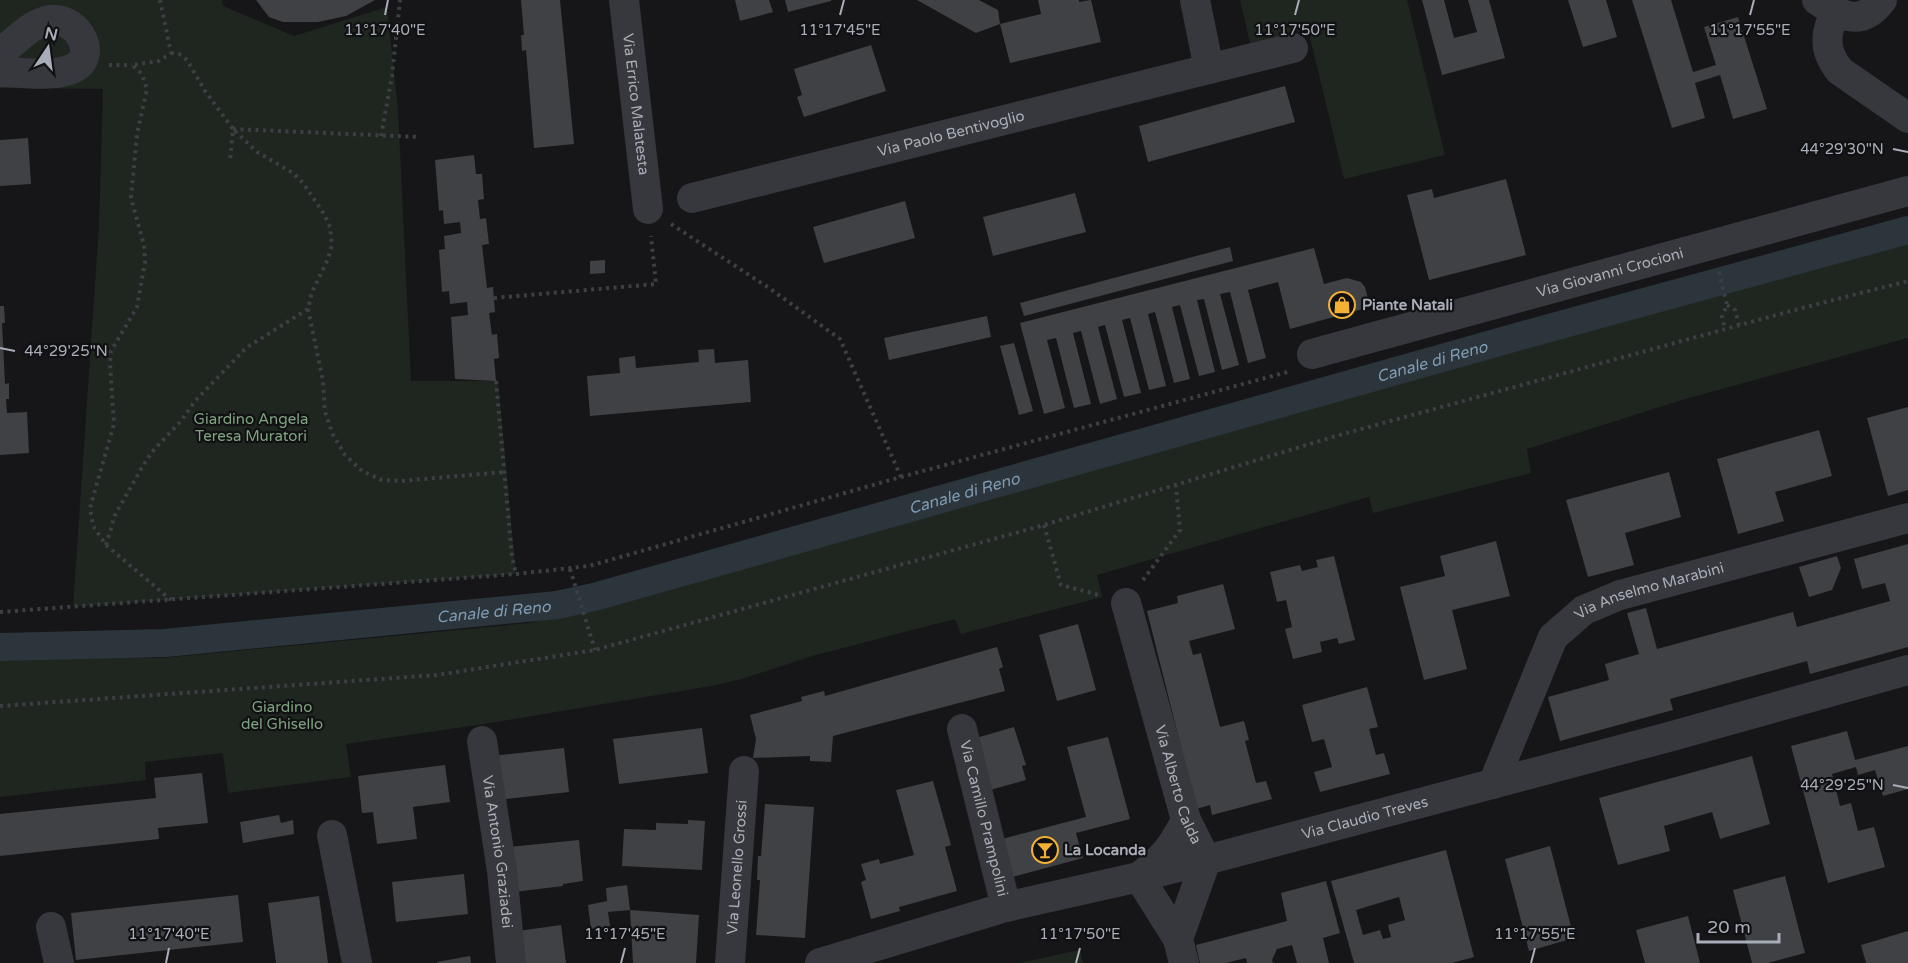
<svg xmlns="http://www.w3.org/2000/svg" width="1908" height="963" viewBox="0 0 1908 963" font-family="'Varela Round',sans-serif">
<rect width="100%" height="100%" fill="#161618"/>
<g fill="#1e261f">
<path d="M0,0H222L223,6L294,36L387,7L398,109L411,381H498L516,574L73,607L99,226L103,89L0,88Z"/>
<path d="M1240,0H1407L1445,155L1344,179L1308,29L1250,43Z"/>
<path d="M1908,238V338L1682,400L1527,449L1531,473L1373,513L1369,497L1097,575L1102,597L961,634L955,619L812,656L745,678L717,685L484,724L346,744L351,777L228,793L223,753L145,762L146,780L0,797V658H162L530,623L1094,467Z"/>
<path d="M1080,950L1083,963H1019Z"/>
</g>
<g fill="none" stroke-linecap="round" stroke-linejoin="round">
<path stroke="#2c353c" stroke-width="28" id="s1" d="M0,647L165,643L557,605L594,597L1531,333L1908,230"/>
</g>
<g fill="#404145" fill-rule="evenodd">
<path d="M256,0H375L346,16L318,22H283L269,17Z"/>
<path d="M521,0H560L574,144L534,148L526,50L522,51L521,35H524Z"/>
<path d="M735,0H769L773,12L740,21Z"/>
<path d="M785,0H831V1L788,12Z"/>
<path d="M917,0H979L998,10L1000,24L976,33Z"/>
<path d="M1038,0H1079V2L1091,0L1101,42L1010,63L1000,24L1041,14Z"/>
<path d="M1422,0H1444L1454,38L1477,32L1468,0H1489L1505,58L1442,75Z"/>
<path d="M1568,0H1606L1617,37L1583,47Z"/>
<path d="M1632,0H1671L1693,72L1716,65L1704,27L1738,17L1767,109L1733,119L1720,75L1695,83L1705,118L1672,128Z"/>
<path d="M871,45L886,91L804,117L797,97L802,95L794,69Z"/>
<path d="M1285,86L1295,122L1148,162L1139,126Z"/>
<path d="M28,138L31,184L0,186V140Z"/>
<path d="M474,155L476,174H482L484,199L478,200L480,219L486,218L489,244L482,245L487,288L493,287L495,312L489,313L492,335L497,334L499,358L494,359L496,381L455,379L451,317L468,315L467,302L450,304L449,291L442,292L439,250L445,249L444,236L461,233L460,222L444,224L443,210L439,211L435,160Z"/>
<path d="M1506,179L1526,255L1429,280L1407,195L1432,189L1434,198Z"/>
<path d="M1075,193L1086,232L993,256L983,217Z"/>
<path d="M905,201L915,238L824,263L813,227Z"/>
<path d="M1230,247L1233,261L1024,316L1020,303Z"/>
<path d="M1314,248L1324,284L1347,278L1361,282L1365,287L1370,307L1290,329L1278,282L1248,290L1266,358L1248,363L1230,292L1220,294L1239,365L1222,370L1204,299L1197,300L1215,372L1199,376L1180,305L1172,307L1190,379L1174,383L1155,312L1148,314L1166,386L1149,390L1130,318L1122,320L1141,393L1124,397L1105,325L1098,327L1117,399L1100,404L1081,331L1073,333L1091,404L1074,408L1056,338L1047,340L1065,408L1044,414L1020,323Z"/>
<path d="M605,260V273L590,274V261Z"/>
<path d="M0,306H4L5,323H2L5,384L9,383V399H6L7,413L27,412L29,453L0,455Z"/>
<path d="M987,316L991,337L889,360L884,338Z"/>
<path d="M1014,343L1033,411L1019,415L1000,346Z"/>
<path d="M714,349L715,363L748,360L751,402L590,416L587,376L620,373L619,358L635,356L636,368L699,362L698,350Z"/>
<path d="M1908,407V490L1888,496L1867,418Z"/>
<path d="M1819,430L1832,476L1775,492L1784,521L1738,534L1717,459Z"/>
<path d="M1669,472L1681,517L1625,533L1634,565L1588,577L1566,500Z"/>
<path d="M1496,541L1510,596L1452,610L1467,669L1424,680L1400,587L1445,576L1440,556Z"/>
<path d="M1908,544V647L1810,674L1807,661L1670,699L1673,710L1560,741L1548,697L1609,680L1605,664L1639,654L1627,613L1646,608L1657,649L1793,612L1797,627L1890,601L1885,583L1862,589L1854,559Z"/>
<path d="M1334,556L1355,640L1339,644L1337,638L1320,642L1322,652L1293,659L1285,629L1292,627L1286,600L1277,602L1270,572L1300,565L1302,571L1318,567L1316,560Z"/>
<path d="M1837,556L1841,568L1832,590L1809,597L1799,567Z"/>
<path d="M1223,584L1235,629L1189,641L1193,655L1201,653L1220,727L1244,721L1249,740L1245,741L1256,783L1266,781L1272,799L1212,815L1210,805L1189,811L1181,747L1147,611L1178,603L1177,596Z"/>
<path d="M1078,624L1096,690L1057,701L1039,635Z"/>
<path d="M997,647L1003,667L999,669L1005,691L833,736L831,762L810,761V756L753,758L756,739L750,715L802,701L801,697L824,691L825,696Z"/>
<path d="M1367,687L1378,727L1369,729L1376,755L1384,753L1390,774L1320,792L1314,772L1332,767L1324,739L1312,742L1302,705Z"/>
<path d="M1014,727L1026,765L1022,766L1026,780L990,790L976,738Z"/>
<path d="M702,728L708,773L619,784L613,739Z"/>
<path d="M1847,731L1855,760L1908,746V789L1883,796L1875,770L1858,775L1856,767L1832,774L1840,806L1851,803L1858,831L1874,827L1885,867L1828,883L1791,746Z"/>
<path d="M1108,737L1130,819L1076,833L1083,858L1012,877L1002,839L1086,817L1067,747Z"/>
<path d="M564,748L569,792L496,800L492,756Z"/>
<path d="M1752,756L1770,824L1720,839L1712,812L1664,826L1670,851L1618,865L1599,798Z"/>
<path d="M445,765L450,802L413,807L417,839L377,844L373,812L362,813L358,776Z"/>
<path d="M202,773L208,823L158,828L159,839L0,856V814L156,798L154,778Z"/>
<path d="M933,781L951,845L945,847L957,891L899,907L900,911L871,919L861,882L866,880L861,864L879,859L880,864L914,855L896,790Z"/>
<path d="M765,804L814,807L805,938L756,935L760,880H757L758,856H761Z"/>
<path d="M279,815L281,823L293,820L294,834L243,843L240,822Z"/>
<path d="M688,820L705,821L702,870L622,866L624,829L656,830V823L688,824Z"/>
<path d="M579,840L583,881L563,884V886L514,892L509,847Z"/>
<path d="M1550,846L1574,938L1529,951L1505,859Z"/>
<path d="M1446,850L1474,957L1452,963H1354L1331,881ZM1399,897L1405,920L1388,925L1391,937L1383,939L1380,930L1363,935L1356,910Z"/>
<path d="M464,874L468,914L396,922L392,882Z"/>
<path d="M1785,876L1805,953L1768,963H1752L1733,890Z"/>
<path d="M1326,881L1340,933L1323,938L1329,963H1297L1292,945L1277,949L1272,960L1273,963H1247L1246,958L1226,963H1200L1196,945L1287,921L1281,893Z"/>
<path d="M627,885L630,910L608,912L610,926L591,929L588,905L607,901L606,888Z"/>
<path d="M238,895L243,942L76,960L71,913Z"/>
<path d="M319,896L328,963H276L268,903Z"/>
<path d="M630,910L699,915L696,963H633Z"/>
<path d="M1688,916L1700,963H1645L1636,930Z"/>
<path d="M561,925L566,963H522L518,931Z"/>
<path d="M1908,931V963H1866L1861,945Z"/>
<path d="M470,956L471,963H437V962Z"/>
</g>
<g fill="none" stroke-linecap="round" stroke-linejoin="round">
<g stroke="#3d3f44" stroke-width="4" stroke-dasharray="3 4.5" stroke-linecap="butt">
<path d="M160,0L171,53L159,61L132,65L142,74L147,89L137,134L131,198L144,245L145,262L137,307L111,351L110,362L114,424L90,508L93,526L106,545L171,600"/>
<path d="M171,53L179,54L187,60L205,91L233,129L230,162"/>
<path d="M109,65H132"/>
<path d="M233,129L419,137"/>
<path d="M381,136L392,76L400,0"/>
<path d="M671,224L769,288L840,339L901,477"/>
<path d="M1719,272L1727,305L1722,317L1725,329"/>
<path d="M494,298L656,284L651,236"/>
<path d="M1727,305L1735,310L1739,325"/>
<path d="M308,309L323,381L325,412L333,435L345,455L362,471L382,480L401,481L504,472"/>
<path d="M496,381L512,557L516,574"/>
<path d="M1044,525L1061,585L1099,595"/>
<path d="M106,545L115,515L141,469L151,453L181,421L195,401L246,348L308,309L312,292L328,259L332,245L330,227L324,214L303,183L293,173L257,152L233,129"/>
<path d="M570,569L595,650"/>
<path d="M1143,580L1180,530L1176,486"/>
<path d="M0,612L516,574L589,566L901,477L1291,371"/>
<path d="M0,706L437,675L595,650L1044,525L1336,436L1802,308L1908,281"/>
</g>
<g stroke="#37383d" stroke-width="30">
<path id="s2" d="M624,0L648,209"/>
<path d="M1195,0L1209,69"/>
<path d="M1817,0C1841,16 1861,28 1882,0"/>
<path d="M1836,12C1824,33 1824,52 1840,71L1908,118"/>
<path d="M0,53C15,42 31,23 50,20C79,17 98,56 74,68C52,78 22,72 0,72"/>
<path id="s3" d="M692,198L1293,48"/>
<path id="s4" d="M1312,354L1908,191"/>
<path id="s5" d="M1126,603L1186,820L1206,860L1178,939L1184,963"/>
<path id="s6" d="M962,729L1006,907"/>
<path id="s7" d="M482,741L502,871L511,963"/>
<path id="s8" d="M1493,784L1553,637L1584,610L1620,595L1908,518"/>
<path d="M332,835L357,963"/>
<path d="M51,927L59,963"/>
<path d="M1178,939L1139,877C1163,858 1172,848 1186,820"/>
<path id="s9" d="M730,963L744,771"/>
<path id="s10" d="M820,963L1006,907L1139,877L1206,860L1676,735L1908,670"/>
</g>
</g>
<path fill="none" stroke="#a8adb8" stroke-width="2" d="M385,15L388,0M840,15L844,0M1295,15L1299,0M1750,15L1754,0M1893,149L1908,152M0,348L15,351M1893,785L1908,788M166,963L169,948M621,963L625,948M1076,963L1080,948M1531,963L1535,948"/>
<defs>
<symbol id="shop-ring" viewBox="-11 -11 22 22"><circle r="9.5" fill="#111113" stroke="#f2b134" stroke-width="1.5"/><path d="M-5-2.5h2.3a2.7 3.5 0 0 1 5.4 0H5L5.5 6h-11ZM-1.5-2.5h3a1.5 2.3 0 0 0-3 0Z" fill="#f2b134"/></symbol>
<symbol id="bar-ring" viewBox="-11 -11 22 22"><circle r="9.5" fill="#111113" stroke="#f2b134" stroke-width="1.5"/><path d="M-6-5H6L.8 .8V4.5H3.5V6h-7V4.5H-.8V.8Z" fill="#f2b134"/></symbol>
</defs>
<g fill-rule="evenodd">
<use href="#shop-ring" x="1327" y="290" width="30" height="30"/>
<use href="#bar-ring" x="1030" y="835" width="30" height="30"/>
</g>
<g text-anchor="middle" stroke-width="4.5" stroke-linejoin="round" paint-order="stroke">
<g font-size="15" fill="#a8adb8" stroke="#111113">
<text dy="5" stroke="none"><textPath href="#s2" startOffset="105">Via Errico Malatesta</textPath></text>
<text dy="5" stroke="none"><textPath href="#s3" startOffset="267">Via Paolo Bentivoglio</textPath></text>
<text dy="5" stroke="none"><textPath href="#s4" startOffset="309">Via Giovanni Crocioni</textPath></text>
<text dy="5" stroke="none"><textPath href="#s8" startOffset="268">Via Anselmo Marabini</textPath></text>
<text dy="5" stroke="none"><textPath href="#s5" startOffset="189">Via Alberto Calda</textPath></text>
<text dy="5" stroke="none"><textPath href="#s6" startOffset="92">Via Camillo Prampolini</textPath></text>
<text dy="5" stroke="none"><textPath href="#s10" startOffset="564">Via Claudio Treves</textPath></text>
<text dy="5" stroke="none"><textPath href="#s7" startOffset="112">Via Antonio Graziadei</textPath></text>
<text dy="5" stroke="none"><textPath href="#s9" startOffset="96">Via Leonello Grossi</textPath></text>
</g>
<g font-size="15" font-weight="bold" fill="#a8adb8" stroke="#111113" text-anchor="start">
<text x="1362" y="310">Piante Natali</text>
<text x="1064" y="855">La Locanda</text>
</g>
<g font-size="15" fill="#7fa381" stroke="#111113">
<text x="251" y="424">Giardino Angela<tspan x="251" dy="17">Teresa Muratori</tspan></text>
<text x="282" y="712">Giardino<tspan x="282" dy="17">del Ghisello</tspan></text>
</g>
<g font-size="16" font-style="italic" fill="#7f9bb3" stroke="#111113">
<text dy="6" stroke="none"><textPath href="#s1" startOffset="1467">Canale di Reno</textPath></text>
<text dy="6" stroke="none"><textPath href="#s1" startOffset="981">Canale di Reno</textPath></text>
<text dy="6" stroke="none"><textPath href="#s1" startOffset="495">Canale di Reno</textPath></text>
</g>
</g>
<g font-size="15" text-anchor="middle" fill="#a8adb8" stroke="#111113" stroke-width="4.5" stroke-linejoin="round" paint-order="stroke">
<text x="385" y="35">11°17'40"E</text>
<text x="840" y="35">11°17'45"E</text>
<text x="1295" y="35">11°17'50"E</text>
<text x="1750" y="35">11°17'55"E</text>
<text x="1842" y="154">44°29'30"N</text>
<text x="66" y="356">44°29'25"N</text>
<text x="1842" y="790">44°29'25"N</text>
<text x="169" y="939">11°17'40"E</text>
<text x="625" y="939">11°17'45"E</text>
<text x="1080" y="939">11°17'50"E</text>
<text x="1535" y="939">11°17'55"E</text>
</g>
<g transform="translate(48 48) rotate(13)" stroke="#111113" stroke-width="4.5" paint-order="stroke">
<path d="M0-4.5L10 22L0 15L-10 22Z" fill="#a8adb8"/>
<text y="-9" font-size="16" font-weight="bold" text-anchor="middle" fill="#a8adb8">N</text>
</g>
<path d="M1698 933v9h81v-9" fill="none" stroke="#a8adb8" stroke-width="3"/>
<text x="1707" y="933" font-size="18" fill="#a8adb8" stroke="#111113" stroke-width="4.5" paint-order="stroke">20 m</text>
</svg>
